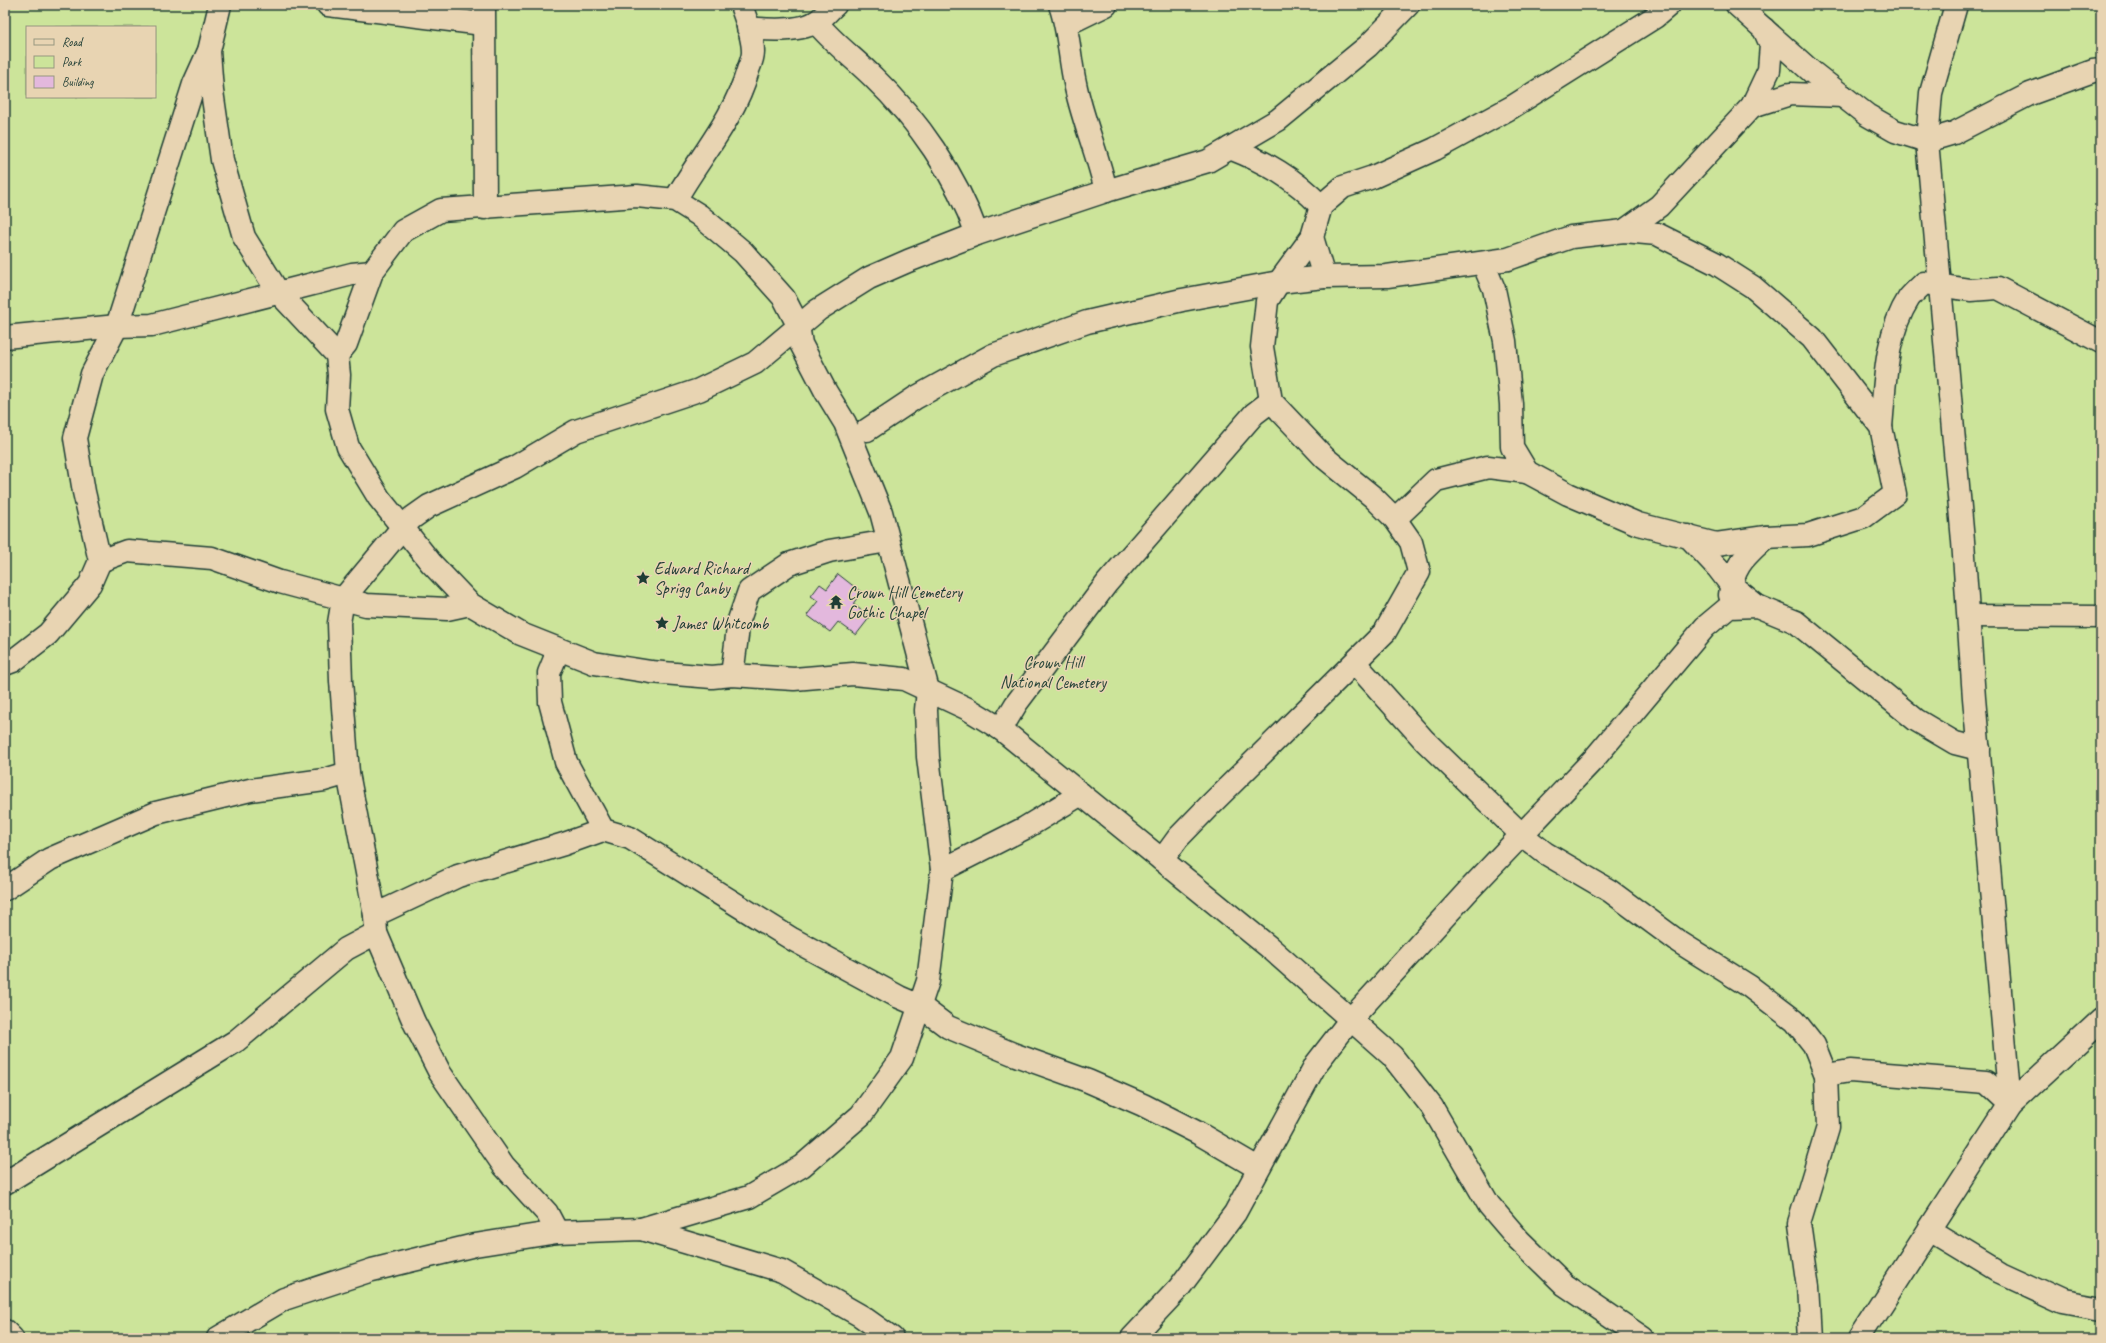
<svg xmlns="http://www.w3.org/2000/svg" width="2106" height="1343" viewBox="0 0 2106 1343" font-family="Caveat,sans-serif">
<rect width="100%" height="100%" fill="#e8d4b2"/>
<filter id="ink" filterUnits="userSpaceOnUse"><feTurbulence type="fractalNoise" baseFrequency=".025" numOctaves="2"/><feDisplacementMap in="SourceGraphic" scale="8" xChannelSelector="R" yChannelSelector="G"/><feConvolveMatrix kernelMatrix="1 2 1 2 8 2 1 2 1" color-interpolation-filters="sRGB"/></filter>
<g filter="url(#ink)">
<path fill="#cce49a" stroke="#769067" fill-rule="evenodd" d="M5,5H2101V1338H5ZM27,27H155V97H27Z"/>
<path fill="#e3b8dd" stroke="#1f3d34" d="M838,574L861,592L853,604L870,617L856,635L838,622L830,632L807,615L818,601L811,596L820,584L827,589Z"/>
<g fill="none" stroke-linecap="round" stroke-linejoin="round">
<defs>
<g id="minor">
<path d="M220,5L209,51L212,91L222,160L244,237L278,292L337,355L339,375L337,409L348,447L379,498L431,563L470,604L521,634L594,663L651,672L712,677L732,675L794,679L853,674L904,679L968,709L1001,729L1269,947L1392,1056L1432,1107L1489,1205L1519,1240L1565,1285L1643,1338"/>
<path d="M328,5L483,24"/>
<path d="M484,5L485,208"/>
<path d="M1060,5C1069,30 1069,56 1075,83C1082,119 1098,154 1106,191"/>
<path d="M1737,5L1812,72L1867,115L1895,131L1927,141L1954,133L2030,94L2093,71L2101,70"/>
<path d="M816,22C833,43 854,58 873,77C918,120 956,175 977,234"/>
<path d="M1067,24L1106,5"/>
<path d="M748,28C767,30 799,32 816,22C823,18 829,10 835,5"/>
<path d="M1752,106L1790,94L1843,96"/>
<path d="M1230,148C1266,162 1294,178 1321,206"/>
<path d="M675,200C700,156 734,119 748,70C750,65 753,58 753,52C753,36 746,20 741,5"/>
<path d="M1624,231L1659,206L1752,106L1769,70L1771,45L1764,29"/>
<path d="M1312,237L1324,277"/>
<path d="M5,337L117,326L152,325L352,274L372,272"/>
<path d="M337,355L346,344L372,272L403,231L441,210L637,196L675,200L699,215L743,252L784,298L798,325L801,344L826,392L845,423L881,512L928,690L926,710L928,757L942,870L928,981L902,1058L861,1115L802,1166L749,1197L641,1229"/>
<path d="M1881,427C1885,384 1885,335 1909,298C1913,293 1919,288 1924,283L1970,290L1998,288L2101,342"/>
<path d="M867,430L915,398L993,355L1087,322L1182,300L1279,282L1324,277L1387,276L1508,259L1571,237L1624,231L1657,234L1717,264L1753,287L1812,338L1881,427L1895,494L1864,517L1808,535L1766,537L1716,544L1638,524L1568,494L1527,472L1512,447L1511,404L1505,341L1494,289L1483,263"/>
<path d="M1395,519L1436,480L1488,467L1527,472"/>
<path d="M1688,536L1718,568L1731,585L1757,606"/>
<path d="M100,561L127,551L212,558L280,582L366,605L447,609L470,604"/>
<path d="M1730,595C1733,565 1745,557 1766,537"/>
<path d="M1970,616L2101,617"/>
<path d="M558,651L549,673L550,702L566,762L603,830L630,838L792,939L899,997L920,1006L948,1027L1013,1054L1088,1081L1143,1105L1198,1133L1258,1168"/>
<path d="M1355,663L1425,741L1522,835L1545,853L1610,891L1679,942L1749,986L1795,1021L1814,1045L1826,1075L1828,1127L1799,1223L1808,1287L1811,1338"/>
<path d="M5,664L13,661L48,634L90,584L100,561L84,492L75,438L92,374L117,326L194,84L208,53"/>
<path d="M732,675L739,620L749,591L789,564L829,551L888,541"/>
<path d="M1001,729L1016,704L1107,583L1254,414L1271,401"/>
<path d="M1162,860L1178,838L1210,805L1385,632L1419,572L1411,542L1395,519L1373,497L1325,458L1271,401L1262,347L1267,301L1279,282L1312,237L1321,206L1343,187L1373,177L1435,149L1512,107L1655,17L1669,5"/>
<path d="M942,870L1025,828L1081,794"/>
<path d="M5,889L50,859L156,813L250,790L324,780L348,773"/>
<path d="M375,915L458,876L564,844L603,830"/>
<path d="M1826,1075L1850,1071L1986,1082L2010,1104L2101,1020"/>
<path d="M5,1183L236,1041L346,949L376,933"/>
<path d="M1929,1230L2000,1273L2063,1302L2101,1309"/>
<path d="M557,1232L547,1213L504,1166L440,1073L414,1022L376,933L375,915L348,773L341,681L339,623L343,599L402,528L412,518L429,506L515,467L576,431L699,390L755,363L818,310L869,278L908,261L977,234L1106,191L1208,161L1278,120L1368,46L1408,5"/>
<path d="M5,1331L12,1338"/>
<path d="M218,1338L284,1299L372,1270L475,1245L557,1232L641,1229L782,1271L861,1316L892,1338"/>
<path d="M1132,1338L1179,1288L1235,1213L1316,1064L1351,1019L1468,891L1593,760L1705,627L1729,607L1757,606L1796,622L1916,720L1955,743L1979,749"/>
<path d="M1859,1338L2010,1104L1974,698L1963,541L1927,141L1931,93L1956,5"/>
</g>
</defs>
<use href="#minor" stroke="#1f3d34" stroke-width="25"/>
<use href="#minor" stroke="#e8d4b2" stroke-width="22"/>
</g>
</g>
<defs>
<symbol id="sight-bare" viewBox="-9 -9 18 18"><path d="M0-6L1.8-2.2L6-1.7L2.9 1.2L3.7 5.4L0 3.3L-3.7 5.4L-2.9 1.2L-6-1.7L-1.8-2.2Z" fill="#1f3d34" stroke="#e8d4b2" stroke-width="2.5" paint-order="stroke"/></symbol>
<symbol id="temple-bare" viewBox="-9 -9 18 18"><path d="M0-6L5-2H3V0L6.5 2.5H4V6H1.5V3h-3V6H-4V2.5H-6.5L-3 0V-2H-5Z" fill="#1f3d34" stroke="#e8d4b2" stroke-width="2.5" paint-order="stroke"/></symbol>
</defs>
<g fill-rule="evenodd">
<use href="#sight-bare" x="633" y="568" width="20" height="20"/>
<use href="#temple-bare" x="826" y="592" width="20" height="20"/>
<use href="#sight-bare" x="652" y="613" width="20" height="20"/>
</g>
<g text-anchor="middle" stroke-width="3" stroke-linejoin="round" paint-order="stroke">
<g font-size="17" fill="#1f3d34" stroke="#e8d4b2" text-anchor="start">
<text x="654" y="574">Edward Richard<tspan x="654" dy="20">Sprigg Canby</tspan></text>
<text x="847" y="598">Crown Hill Cemetery<tspan x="847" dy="20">Gothic Chapel</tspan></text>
<text x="673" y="629">James Whitcomb</text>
</g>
<g font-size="17" fill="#284539" stroke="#e8d4b2">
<text x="1053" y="668">Crown Hill<tspan x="1053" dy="20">National Cemetery</tspan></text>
</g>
</g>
<rect width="2106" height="1343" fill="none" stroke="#e8d4b2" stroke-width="20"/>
<rect x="10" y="10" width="2086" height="1323" fill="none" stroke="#1f3d34" stroke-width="1.5" filter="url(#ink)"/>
<rect x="26" y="26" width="130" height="72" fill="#e8d4b2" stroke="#989880"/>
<rect x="34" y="39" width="20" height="6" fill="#e8d4b2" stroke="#989880"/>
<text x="62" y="46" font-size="12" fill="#1f3d34">Road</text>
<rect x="34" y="56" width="20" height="12" fill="#cce49a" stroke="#989880"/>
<text x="62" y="66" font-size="12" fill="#1f3d34">Park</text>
<rect x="34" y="76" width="20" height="12" fill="#e3b8dd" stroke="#989880"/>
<text x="62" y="86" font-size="12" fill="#1f3d34">Building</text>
</svg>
